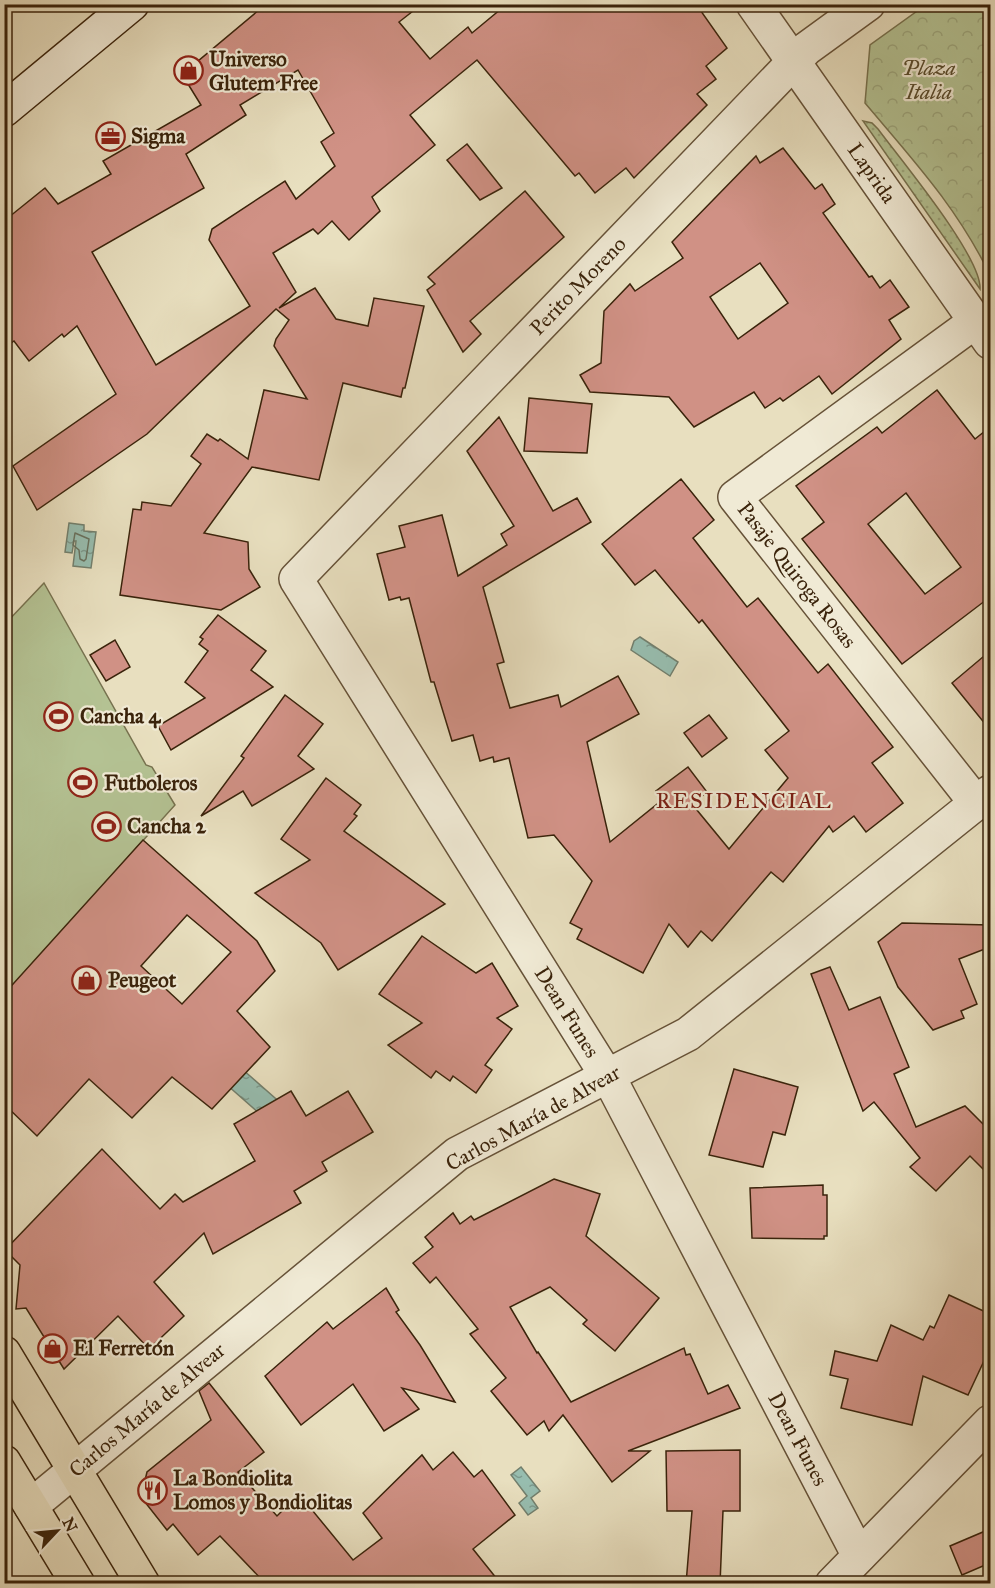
<svg xmlns="http://www.w3.org/2000/svg" width="995" height="1588" viewBox="0 0 995 1588" font-family="'IM FELL Great Primer',serif">
<defs>
<pattern id="grass-dots" width="8" height="8" patternUnits="userSpaceOnUse" patternTransform="scale(1.5)"><rect width="8" height="8" fill="#b4c293"/><path d="M2 2h.1M6 6h.1" fill="none" stroke="#9ca67d" stroke-width="1.8" stroke-linecap="round"/></pattern>
<pattern id="park-crowns" width="20" height="18" patternUnits="userSpaceOnUse" patternTransform="scale(1.5)"><rect width="20" height="18" fill="#b4c293"/><path d="M2 6a3 3 0 1 1 6 0M12 15a3 3 0 1 1 6 0" fill="none" stroke="#9ca67d"/></pattern>
<pattern id="water-ripples" width="26" height="14" patternUnits="userSpaceOnUse" patternTransform="scale(1.5)"><rect width="26" height="14" fill="#97bdaf"/><path d="M2 4q2-2 4 0t4 0M15 11q2-2 4 0t4 0" fill="none" stroke="#7c998d"/></pattern>
</defs>
<rect width="100%" height="100%" fill="#e8dfbf"/>
<filter id="stains"><feTurbulence type="fractalNoise" baseFrequency=".00333" numOctaves="4"/><feColorMatrix values="0 0 0 0 .2 0 0 0 0 .09 0 0 0 0 .02 0 0 0 .5 -.17"/></filter>
<radialGradient id="worn" r=".72"><stop offset=".6" stop-color="#630" stop-opacity="0"/><stop offset="1" stop-color="#630" stop-opacity=".3"/></radialGradient>
<path fill="url(#grass-dots)" stroke="#77724f" stroke-width="1.5" d="M863,121L872,123L878,129C900,159 982,257 980,289Z"/>
<path fill="url(#park-crowns)" stroke="#77724f" stroke-width="1.5" d="M927,4L990,5V275C957,207 913,160 865,103L870,45Z"/>
<path fill="#b4c293" stroke="#77724f" stroke-width="1.5" d="M44,583L146,765L152,767L175,805L5,994V624Z"/>
<g fill="url(#water-ripples)" stroke="#727f6d" stroke-width="1.5">
<path d="M69,523L84,525V531L96,532L91,568L73,566L76,541H74L72,553L65,552Z"/>
<path d="M640,637L678,662L670,676L631,650L634,641Z"/>
<path d="M242,1069L283,1105L268,1121L227,1085Z"/>
<path d="M521,1467L540,1491L531,1498L538,1508L528,1515L519,1503L527,1496L511,1475Z"/>
</g>
<g fill="none" stroke-linecap="round" stroke-linejoin="round">
<path stroke="#68705d" stroke-width="1.5" d="M75,533L89,539L86,559L84,561L80,559L79,550L73,545Z"/>
</g>
<g fill="#d09185" stroke="#3a230b" stroke-width="1.5" fill-rule="evenodd">
<path d="M266,4H422L399,22L430,59L468,27L472,33L507,4H696L727,48L706,66L716,79L697,94L707,105L634,178L626,168L595,193L579,173L575,176L477,60L410,115L435,145L372,197L380,211L349,240L332,221L318,234L313,229L273,253L296,292L279,308L315,288L336,319L368,326L374,298L424,306L405,388H403L401,397L343,383L319,480L252,467L204,533L248,542L249,569L260,587L221,610L120,595L133,509L141,510L142,502L171,506L201,464L191,456L207,434L218,441L220,439L248,459L264,390L307,399L274,346L276,339L289,320L276,309L147,434L37,510L13,466L116,394L77,326L64,337L62,334L29,361L14,341L4,348V221L45,188L58,204L111,174L103,161L201,105L188,84L191,67ZM298,70L334,133L321,142L335,166L296,199L285,181L212,229L209,240L250,306L156,365L92,252L204,188L186,154L246,115L240,105Z"/>
<path d="M467,144L502,188L480,200L447,160Z"/>
<path d="M783,148L815,189L822,184L835,204L823,213L869,277L872,276L880,288L890,280L909,307L889,320L901,339L832,394L819,376L783,401L780,398L765,408L754,392L694,427L669,397L590,392L580,375L601,363L604,311L630,284L635,291L683,258L672,242L756,156L760,163ZM760,263L788,303L738,339L710,297Z"/>
<path d="M525,191L564,237L470,321L481,334L463,352L427,290L435,284L428,277Z"/>
<path d="M937,390L975,439L990,427V597L902,664L802,539L824,522L796,486L877,427L882,433ZM906,493L961,567L925,594L868,524Z"/>
<path d="M529,398L592,404L587,453L524,451Z"/>
<path d="M499,417L553,511L577,498L591,522L483,587L504,662L497,664L510,708L558,695L561,707L618,676L639,714L587,742L610,842L662,800L656,791L688,767L707,792L692,804L729,849L788,778L765,750L789,731L702,620L699,623L655,570L635,585L602,544L681,479L714,520L693,538L747,607L758,598L818,673L828,664L893,747L872,763L903,803L866,832L854,816L833,832L829,826L783,882L771,872L712,941L701,931L688,947L669,924L643,973L577,939L582,929L570,923L592,881L554,835L528,838L509,758L494,762L493,757L480,761L473,735L452,741L434,682H431L409,598L401,600L400,597L389,600L377,554L405,547L399,526L442,515L458,576L507,545L501,534L514,526L467,451Z"/>
<path d="M218,615L266,651L251,670L273,687L171,750L158,726L205,698L185,682L208,651L199,644L203,639L200,637Z"/>
<path d="M115,640L130,667L106,681L90,655Z"/>
<path d="M990,651V730L952,683Z"/>
<path d="M285,695L323,724L298,756L314,769L252,806L243,791L201,816L244,758L241,756Z"/>
<path d="M709,715L727,738L702,757L684,733Z"/>
<path d="M326,778L361,805L354,814L357,816L344,831L445,904L338,970L321,943L255,893L310,860L281,839Z"/>
<path d="M143,840L257,941L275,971L237,1011L270,1047L212,1109L172,1077L132,1118L89,1079L37,1136L4,1104V994ZM187,915L231,952L182,1004L141,966Z"/>
<path d="M902,923L990,925V947L959,959L977,1004L961,1011L964,1018L933,1030L898,987L878,942Z"/>
<path d="M422,936L476,973L492,963L518,1006L497,1018L512,1029L485,1065L492,1070L476,1093L453,1076L450,1081L436,1071L431,1078L388,1045L422,1023L379,994Z"/>
<path d="M830,967L849,1010L880,997L909,1067L894,1074L916,1127L965,1106L990,1131V1176L970,1156L936,1191L910,1167L920,1158L874,1102L863,1111L811,974Z"/>
<path d="M734,1069L798,1087L785,1135L773,1132L763,1167L709,1155Z"/>
<path d="M291,1091L306,1116L348,1091L373,1132L322,1162L327,1171L294,1191L301,1203L213,1254L204,1233L154,1282L184,1316L149,1349L118,1316L64,1369L26,1308L16,1309L20,1265L5,1250L102,1149L160,1209L175,1194L183,1202L255,1161L234,1124Z"/>
<path d="M554,1179L600,1194L586,1236L659,1298L615,1351L583,1324L587,1320L550,1287L510,1307L537,1353L538,1352L571,1402L684,1348L686,1355L690,1354L708,1394L728,1385L740,1408L628,1451H650L612,1482L563,1415L549,1431L544,1421L527,1435L491,1391L506,1378L470,1334L478,1329L436,1277L430,1283L413,1263L433,1247L425,1237L453,1213L460,1224L471,1216L474,1220Z"/>
<path d="M823,1185V1195H827V1236H824V1239L752,1238L750,1188Z"/>
<path d="M386,1288L399,1310L396,1312L420,1345L455,1402L402,1388L419,1409L384,1431L353,1384L301,1425L265,1376L327,1322L333,1329Z"/>
<path d="M949,1295L990,1314V1348L968,1395L923,1376L912,1425L841,1408L848,1379L830,1375L835,1351L877,1361L891,1325L923,1340L930,1326L934,1328Z"/>
<path d="M209,1383L264,1452L238,1472L277,1516L299,1494L353,1560L382,1538L363,1513L422,1455L433,1470L453,1452L474,1477L482,1470L515,1515L473,1549L501,1584H266L220,1536L198,1555L173,1524L167,1530L141,1497L147,1472L211,1420L199,1391Z"/>
<path d="M740,1450V1511H723L720,1584H686L692,1511H667L666,1451Z"/>
<path d="M990,1529V1563L962,1575L950,1546Z"/>
</g>
<g fill="none" stroke-linecap="round" stroke-linejoin="round">
<defs>
<g id="minor">
<path d="M753,4L990,342"/>
<path d="M976,321L735,497L976,803"/>
<path d="M31,1506L457,1154L688,1034L990,792"/>
<path d="M859,1556L615,1089L296,579L806,49L868,4"/>
<path d="M832,1584L990,1422"/>
</g>
<path id="secondary" d="M4,110L132,4"/>
<g id="primary">
<path d="M4,1353L143,1584"/>
<path d="M4,1462L78,1584"/>
</g>
</defs>
<use href="#minor" stroke="#665238" stroke-width="36"/>
<use href="#secondary" stroke="#3a230b" stroke-width="36"/>
<use href="#primary" stroke="#3a230b" stroke-width="36"/>
<use href="#minor" stroke="#f0ead5" stroke-width="33"/>
<use href="#secondary" stroke="#f0ead5" stroke-width="33"/>
<use href="#primary" stroke="#e8dfbf" stroke-width="33"/>
</g>
<defs>
<symbol id="shop-ring" viewBox="-11 -11 22 22"><circle r="9.5" fill="#f0ead5" stroke="#8f2418" stroke-width="1.5"/><path d="M-5-2.5h2.3a2.7 3.5 0 0 1 5.4 0H5L5.5 6h-11ZM-1.5-2.5h3a1.5 2.3 0 0 0-3 0Z" fill="#8f2418"/></symbol>
<symbol id="office-ring" viewBox="-11 -11 22 22"><circle r="9.5" fill="#f0ead5" stroke="#8f2418" stroke-width="1.5"/><path d="M-6-3h4V-5.5h4V-3h4V5H-6ZM-1-4.5V-3h2v-1.5ZM-6 0V1H6V0Z" fill="#8f2418"/></symbol>
<symbol id="stadium-ring" viewBox="-11 -11 22 22"><circle r="9.5" fill="#f0ead5" stroke="#8f2418" stroke-width="1.5"/><path d="M0-5a6.5 5 0 1 0 0 10a6.5 5 0 1 0 0-10ZM-3.5-1.8h7v3.6h-7Z" fill="#8f2418"/></symbol>
<symbol id="restaurant-ring" viewBox="-11 -11 22 22"><circle r="9.5" fill="#f0ead5" stroke="#8f2418" stroke-width="1.5"/><path d="M-5-6h1v4h1v-4h1v4h1v-4h1v5L-1.5 .5V6h-2V.5L-5-1ZM5-6V6H3V1.5H1.5Q1.5-4 5-6Z" fill="#8f2418"/></symbol>
</defs>
<g fill-rule="evenodd">
<use href="#shop-ring" x="172" y="54" width="33" height="33"/>
<use href="#office-ring" x="94" y="120" width="33" height="33"/>
<use href="#stadium-ring" x="42" y="700" width="33" height="33"/>
<use href="#stadium-ring" x="66" y="766" width="33" height="33"/>
<use href="#stadium-ring" x="90" y="810" width="33" height="33"/>
<use href="#shop-ring" x="70" y="964" width="33" height="33"/>
<use href="#shop-ring" x="36" y="1332" width="33" height="33"/>
<use href="#restaurant-ring" x="136" y="1474" width="33" height="33"/>
</g>
<g text-anchor="middle" stroke-width="4.5" stroke-linejoin="round" paint-order="stroke">
<g font-size="21" font-weight="bold" fill="#3a230b" stroke="#f0ead5" text-anchor="start">
<text x="209" y="66">Universo<tspan x="209" dy="24">Glutem Free</tspan></text>
<text x="131" y="143">Sigma</text>
<text x="80" y="723">Cancha 4</text>
<text x="104" y="790">Futboleros</text>
<text x="127" y="833">Cancha 2</text>
<text x="108" y="987">Peugeot</text>
<text x="73" y="1355">El Ferretón</text>
<text x="173" y="1485">La Bondiolita<tspan x="173" dy="24">Lomos y Bondiolitas</tspan></text>
</g>
<g font-size="21" font-style="italic" fill="#584b2d" stroke="#f0ead5">
<text x="929" y="75">Plaza<tspan x="929" dy="24">Italia</tspan></text>
</g>
<g font-size="21" fill="#3a230b" stroke="#f0ead5">
<text transform="translate(872 173) rotate(55)" y="7">Laprida</text>
<text transform="translate(578 286) rotate(-46)" y="7">Perito Moreno</text>
<text transform="translate(797 575) rotate(52)" y="7">Pasaje Quiroga Rosas</text>
<text transform="translate(567 1012) rotate(58)" y="7">Dean Funes</text>
<text transform="translate(533 1118) rotate(-29)" y="7">Carlos María de Alvear</text>
<text transform="translate(147 1410) rotate(-40)" y="7">Carlos María de Alvear</text>
<text transform="translate(798 1439) rotate(62)" y="7">Dean Funes</text>
</g>
<g font-size="22" letter-spacing="1.5" fill="#7a1f14" stroke="#f0ead5">
<text x="744" y="808">RESIDENCIAL</text>
</g>
</g>
<rect width="995" height="1588" fill="none" stroke="#e8dfbf" stroke-width="24"/>
<rect x="6" y="6" width="983" height="1576" fill="none" stroke="#3a230b" stroke-width="3"/>
<rect x="12" y="12" width="971" height="1564" fill="none" stroke="#3a230b" stroke-width="1.5"/>
<g transform="translate(57 1531) rotate(64)" stroke="#f0ead5" stroke-width="4.5" paint-order="stroke">
<path d="M0-4.5L10 22L0 15L-10 22Z" fill="#3a230b"/>
<text y="-9" font-size="16" font-weight="bold" text-anchor="middle" fill="#3a230b">N</text>
</g>
<rect width="100%" height="100%" filter="url(#stains)"/>
<rect width="100%" height="100%" fill="url(#worn)"/>
</svg>
